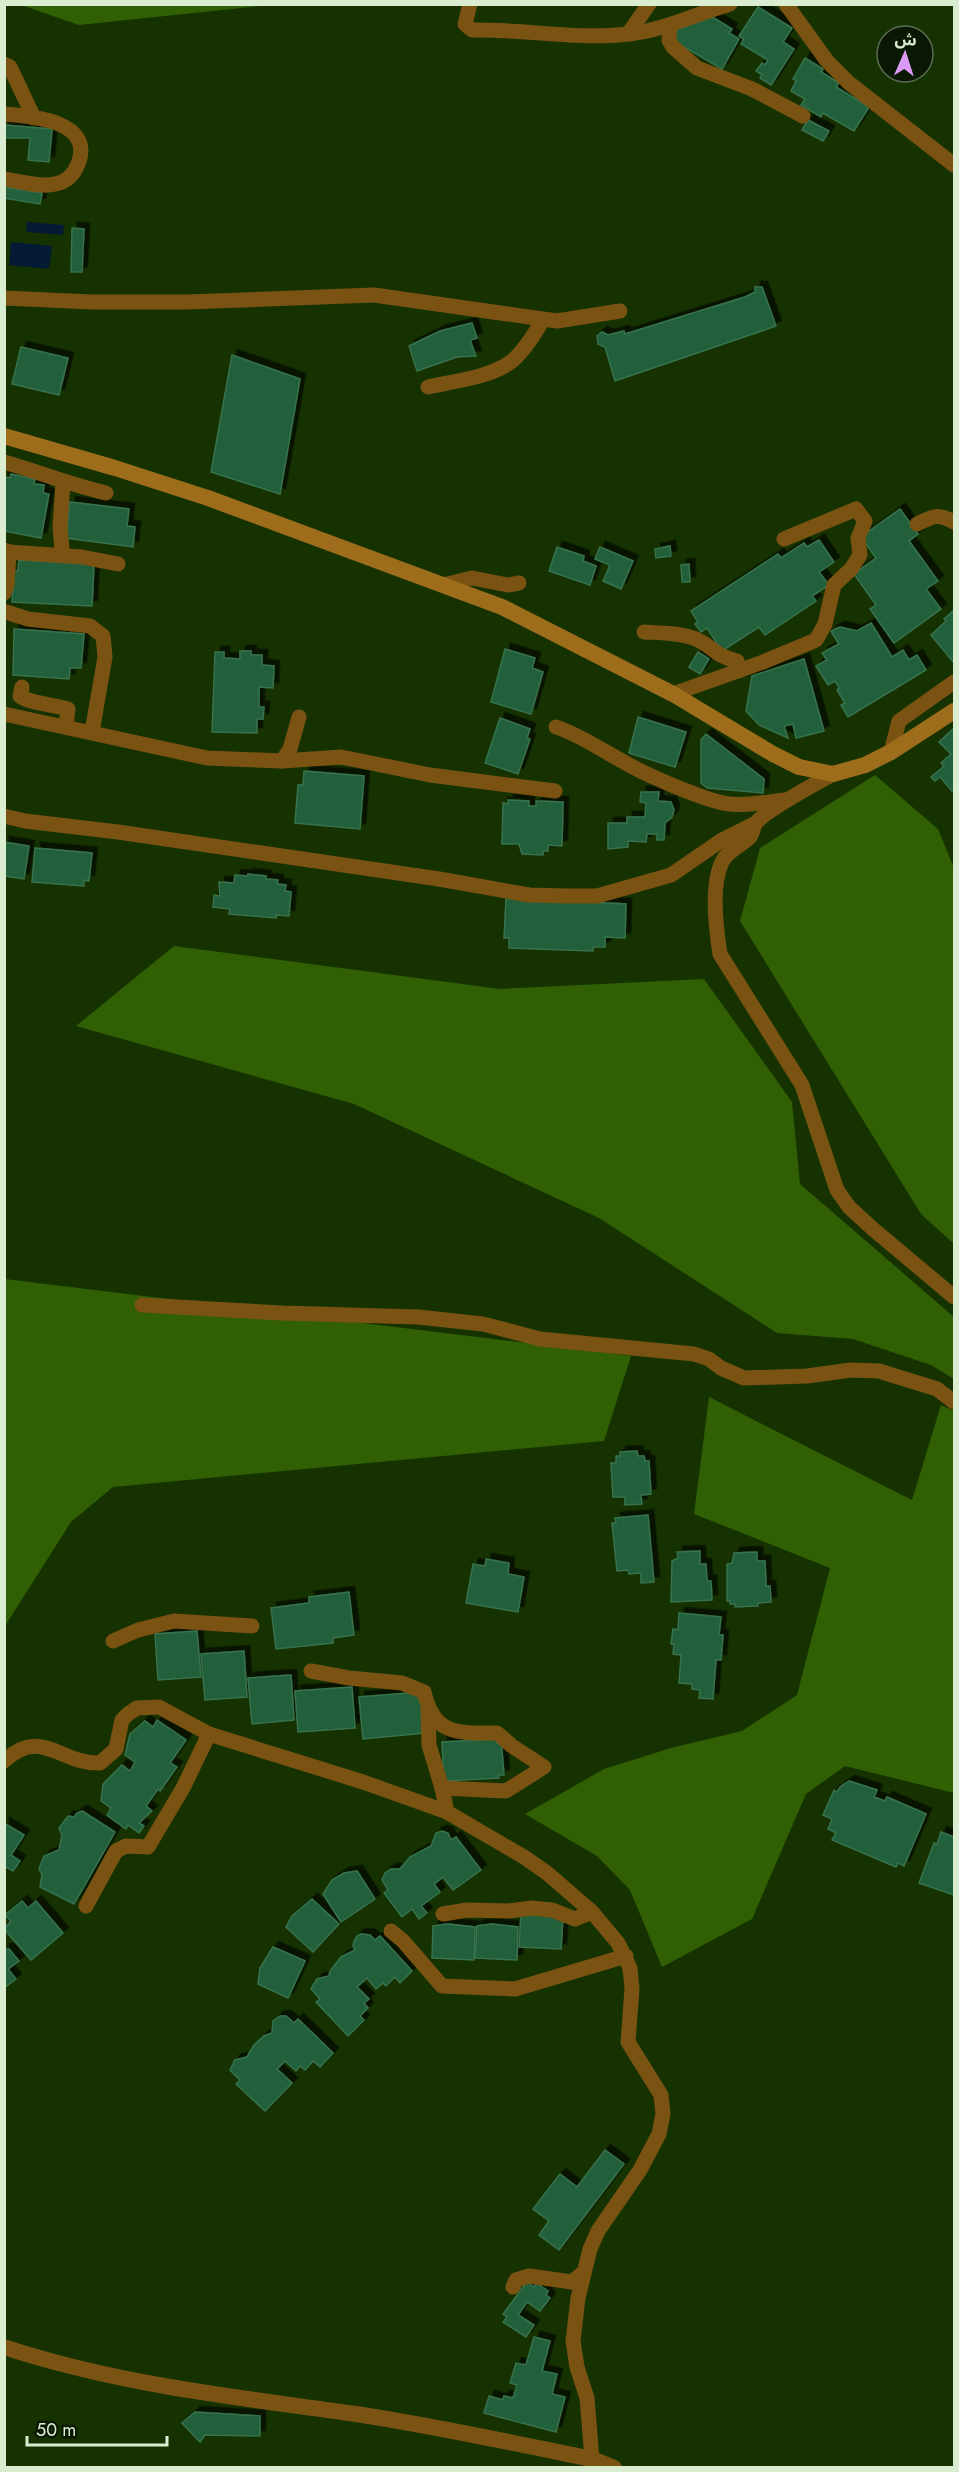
<svg xmlns="http://www.w3.org/2000/svg" width="959" height="2472" viewBox="0 0 959 2472" font-family="Jost,'Noto Sans Arabic',sans-serif">
<defs>
<filter id="shadow"><feDropShadow dx="5.5" dy="-5.5" stdDeviation="0" flood-color="#0009"/></filter>
</defs>
<rect width="100%" height="100%" fill="#153200"/>
<g fill="#306003">
<path d="M21,5H270L79,25Z"/>
<path d="M875,775L938,829L954,868V1244L921,1214L740,921L760,848Z"/>
<path d="M174,946L500,989L704,979L792,1102L800,1184L954,1317V1379L931,1365L853,1339L777,1333L599,1218L354,1104L76,1026Z"/>
<path d="M5,1279L631,1356L604,1441L113,1487L71,1522L5,1626Z"/>
<path d="M709,1397L912,1500L941,1405L954,1411V1793L845,1766L806,1794L752,1919L662,1967L630,1890L597,1856L525,1814L604,1769L671,1748L742,1731L797,1695L830,1568L694,1514Z"/>
</g>
<g fill="#051a34">
<path d="M27,222L64,225L63,235L26,232Z"/>
<path d="M11,242L52,246L49,269L9,265Z"/>
</g>
<g fill="#215e3b" stroke="#37734e" stroke-width="1.5" filter="url(#shadow)">
<path d="M758,7L792,28L783,42L794,49L771,85L760,78L762,75L756,71L762,63L765,65L768,60L741,44L744,39L739,36Z"/>
<path d="M712,17L732,29L729,33L739,39L722,69L672,40L678,29Z"/>
<path d="M805,58L823,69L821,72L839,83L836,87L869,107L854,131L823,113L821,117L801,105L805,99L791,91L796,81L793,79Z"/>
<path d="M808,120L829,131L823,141L802,130Z"/>
<path d="M4,125L52,129L49,162L28,160L30,138H4Z"/>
<path d="M4,187L42,193L40,204L4,198Z"/>
<path d="M72,228L84,229L82,272H71Z"/>
<path d="M755,287H762L776,326L615,381L605,347L598,344L597,336L602,332L608,335L624,331L625,334L745,297L755,292Z"/>
<path d="M472,323L477,338L470,340L476,356L457,357L417,371L409,346L440,331Z"/>
<path d="M21,347L68,358L59,395L12,384Z"/>
<path d="M232,355L300,379L280,494L211,472Z"/>
<path d="M11,474L35,479L34,484L44,485L43,493L49,494L41,538L4,531V477L10,478Z"/>
<path d="M70,502L129,509L127,526L135,527L133,547L66,538Z"/>
<path d="M900,509L918,534L909,541L938,581L926,589L941,609L894,643L870,609L876,605L854,574L876,558L861,537Z"/>
<path d="M819,540L834,562L819,572L829,585L812,596L816,601L765,635L759,627L722,651L707,628L701,632L695,624L698,622L691,611L778,554L781,558L804,543L807,547Z"/>
<path d="M670,546L671,556L656,558L655,549Z"/>
<path d="M557,547L584,556L583,561L596,566L590,585L549,571Z"/>
<path d="M600,547L633,561L621,589L603,581L610,565L595,559Z"/>
<path d="M19,560L94,564L92,606L12,602L14,571H18Z"/>
<path d="M689,564L690,582H682L681,565Z"/>
<path d="M954,610V663L931,635L946,621L944,619Z"/>
<path d="M871,623L892,657L903,650L909,660L917,655L926,670L848,717L841,705L845,703L837,690L839,688L835,681L828,685L816,666L827,660L822,653L839,644L831,631L840,627L857,631Z"/>
<path d="M14,629L84,634L81,668H70L69,679L13,675Z"/>
<path d="M505,649L535,658L532,668L543,672L531,714L491,702Z"/>
<path d="M240,651H251V655H262V665L274,666L273,688L259,687V707H264L263,719H257V733L212,732L215,652H224V658L240,659Z"/>
<path d="M698,652L709,659L700,674L689,667Z"/>
<path d="M804,659L824,731L796,738L793,724L784,726L788,738L759,725L746,711L752,676Z"/>
<path d="M638,717L686,732L675,767L629,753Z"/>
<path d="M500,718L530,729L527,738L530,739L518,774L485,763Z"/>
<path d="M954,728V788L952,791L940,777L935,781L931,777L944,766L941,763L951,754L939,742Z"/>
<path d="M706,734L764,779L763,793L707,788L701,783V740Z"/>
<path d="M304,771L364,776L360,829L295,823L298,785H303Z"/>
<path d="M641,792H659L658,801L671,802L674,810L672,817L665,823L664,840H657V834H647L646,842L628,841V847L608,849V823H627V817H645L646,803L640,802Z"/>
<path d="M508,800L529,801V806H536V801L563,802L562,846L548,845V851H543V855L522,854L519,844H502L503,803L508,804Z"/>
<path d="M4,842L29,846L24,879L4,876Z"/>
<path d="M35,848L92,853L89,881L84,880V886L32,882Z"/>
<path d="M248,874L266,876V879L278,880L277,884L286,885L285,891L291,892L289,916L276,915V918L229,914L230,909L213,907L214,895L220,896L219,882L234,883L235,875L248,876Z"/>
<path d="M506,898L626,904L625,938L605,937V947H593V951L509,948V938H504Z"/>
<path d="M637,1451L638,1456H644L645,1461H649L651,1494L641,1495L642,1504L625,1505V1497H613L611,1463H616V1456H620V1452Z"/>
<path d="M648,1515L654,1582L641,1583V1573L629,1574L628,1570L617,1571L612,1523H616L615,1518Z"/>
<path d="M700,1551V1564H706L707,1581H711L712,1600L671,1602L672,1561L678,1558L677,1552Z"/>
<path d="M757,1552V1561H765L766,1586H770L771,1602L758,1603V1606L735,1607V1604H730V1601H727V1564L732,1563L734,1553Z"/>
<path d="M486,1559L509,1563L508,1574L524,1577L518,1612L466,1603L473,1564L485,1566Z"/>
<path d="M349,1592L354,1635L333,1638V1643L276,1649L271,1608L309,1603V1597Z"/>
<path d="M679,1613L721,1617L719,1635H723L721,1660H716L713,1699L699,1698L700,1690L692,1689V1684L679,1683L681,1655L673,1654L674,1644H671L673,1629L678,1630Z"/>
<path d="M197,1631L201,1677L158,1680L155,1634Z"/>
<path d="M244,1651L247,1697L205,1700L201,1654Z"/>
<path d="M291,1675L294,1720L252,1724L248,1678Z"/>
<path d="M352,1687L355,1728L298,1732L295,1691Z"/>
<path d="M421,1692L425,1733L363,1739L359,1697Z"/>
<path d="M157,1720L186,1740L170,1763L177,1767L160,1791L158,1789L146,1806L152,1811L139,1823L144,1826L139,1833L128,1825L126,1829L107,1815L111,1808L101,1801L103,1784L122,1765L130,1771L135,1762L125,1755L130,1734L145,1721L153,1727Z"/>
<path d="M501,1739L504,1775H498L499,1778L444,1781L442,1742Z"/>
<path d="M849,1781L877,1790L874,1797L885,1801L887,1797L926,1814L904,1866L898,1863L896,1867L832,1840L836,1833L828,1829L832,1819L823,1815L834,1790L837,1792L840,1787Z"/>
<path d="M82,1811L115,1832L74,1904L40,1887L42,1875L39,1869L44,1856L59,1850L62,1835L59,1828L68,1816L74,1817L77,1813Z"/>
<path d="M4,1823L24,1835L11,1855L20,1861L13,1871L4,1866Z"/>
<path d="M442,1831L448,1833L451,1840L456,1837L481,1870L453,1890L443,1877L434,1884L440,1892L421,1906L427,1913L419,1919L412,1909L402,1917L384,1893L388,1890L382,1880L385,1873L391,1869H400L410,1857L431,1846L436,1833Z"/>
<path d="M941,1832L954,1837V1895L919,1883L934,1843L937,1844Z"/>
<path d="M357,1871L375,1899L341,1922L323,1894L332,1880L344,1873Z"/>
<path d="M312,1899L339,1924L313,1952L286,1927L292,1916Z"/>
<path d="M22,1901L28,1908L36,1901L63,1933L31,1960L4,1929L11,1921L5,1915Z"/>
<path d="M521,1914L563,1916L561,1949L519,1947Z"/>
<path d="M448,1924L475,1927L474,1960L432,1958L433,1926Z"/>
<path d="M492,1924L518,1927L517,1960L475,1958L477,1926Z"/>
<path d="M361,1934L370,1935L375,1940L380,1936L412,1971L400,1983L395,1977L386,1986L383,1983L376,1989L367,1978L357,1987L369,1999L364,2003L368,2008L360,2016L364,2020L348,2036L316,2002L320,1999L311,1989L317,1979L329,1976L330,1971L341,1957L355,1950L353,1946L354,1941L357,1936Z"/>
<path d="M273,1947L305,1961L288,1998L258,1984L260,1968Z"/>
<path d="M4,1949H9L19,1961L8,1969L16,1979L4,1988Z"/>
<path d="M280,2016H286L294,2023L298,2019L333,2053L320,2067L313,2061L305,2070L300,2066L296,2071L285,2061L277,2069L292,2083L265,2111L236,2084L240,2080L230,2070L235,2060L247,2057L254,2045L264,2036L272,2033L273,2021Z"/>
<path d="M605,2150L624,2164L559,2250L539,2235L549,2221L533,2209L560,2174L577,2187Z"/>
<path d="M527,2282L534,2287L536,2283L548,2291L546,2295L550,2298L540,2311L527,2302L518,2315L534,2325L526,2337L503,2322L507,2317L503,2314Z"/>
<path d="M534,2337L550,2341L542,2371L557,2374L552,2394L565,2397L556,2432L484,2413L489,2396L503,2400L504,2396L513,2398L517,2385L510,2383L516,2363L526,2365Z"/>
<path d="M195,2412L260,2416V2436L205,2435L200,2442L182,2423Z"/>
</g>
<g fill="none" stroke-linecap="round" stroke-linejoin="round">
<g stroke="#7a5313" stroke-width="15">
<path d="M470,4L465,24L472,30C524,29 577,40 629,34C664,30 696,14 730,4"/>
<path d="M786,4L827,61L849,83L954,165"/>
<path d="M670,26L669,40L673,47L697,68L752,89L803,116"/>
<path d="M628,34L649,4"/>
<path d="M4,64L10,67L34,118"/>
<path d="M4,114C32,116 95,121 78,164C74,174 67,182 55,184C41,188 19,181 4,179"/>
<path d="M4,298L92,302H187L374,295L557,321L620,311"/>
<path d="M428,387C454,381 490,378 512,361C525,350 534,334 543,320"/>
<path d="M4,462C39,472 71,485 106,493"/>
<path d="M917,524C934,516 937,513 954,522"/>
<path d="M4,550L9,552L7,585L4,593"/>
<path d="M62,550L60,527L63,481"/>
<path d="M9,552L82,557L118,564"/>
<path d="M443,585L472,578L508,585L519,583"/>
<path d="M6,612L28,619L90,626L103,636L105,657L92,732"/>
<path d="M644,632C662,633 680,633 696,639C713,647 715,656 737,661L739,671"/>
<path d="M22,687L20,696C29,703 54,705 68,709L66,727"/>
<path d="M673,694L763,662L816,640L825,624L834,585L851,569L860,555L858,538L865,521L856,509L784,539"/>
<path d="M4,714L207,758L282,761L341,757L430,775L555,791"/>
<path d="M556,727C580,735 600,749 622,761C644,774 705,801 729,804C748,806 766,802 785,800"/>
<path d="M891,752L899,721L954,682"/>
<path d="M282,761L290,749L299,717"/>
<path d="M833,774C817,783 764,811 755,824C753,828 753,833 750,837C741,846 728,850 722,862C711,885 716,929 720,954L802,1085L837,1190L849,1207L873,1229L954,1297"/>
<path d="M4,816L25,821L118,832L439,879L529,895L567,896H597L671,875L722,840L756,823"/>
<path d="M142,1305L282,1313L418,1317L483,1324L540,1339L694,1354L709,1359L721,1368L744,1378L807,1376L851,1370L879,1371L937,1389L954,1402"/>
<path d="M113,1641L138,1630L174,1621L252,1626"/>
<path d="M311,1671L349,1678L402,1683L424,1692C434,1736 458,1733 497,1733L512,1746L544,1767L506,1791L442,1788L447,1812"/>
<path d="M428,1709L429,1745L442,1788"/>
<path d="M4,1761C42,1726 59,1764 100,1763L116,1749L122,1720L128,1714L137,1708L159,1707L209,1734L363,1782L447,1812L524,1857L547,1873L592,1912L618,1943L630,1968L632,1989L628,2042L661,2095L663,2114L659,2134L640,2170L598,2231L590,2249L578,2298L573,2341L577,2367L587,2398L592,2459"/>
<path d="M86,1906L116,1851L126,1846L148,1847L183,1788L209,1734"/>
<path d="M443,1914L467,1910L509,1911L532,1908L552,1910L575,1919L592,1912"/>
<path d="M391,1931L403,1941L442,1986L515,1989L626,1956"/>
<path d="M513,2287L516,2280L529,2276L572,2282L584,2272"/>
</g>
<path stroke="#7a5313" stroke-width="16" d="M4,2347C119,2385 237,2397 356,2414C435,2426 513,2443 592,2459L614,2468"/>
<path stroke="#9d6d1b" stroke-width="16" d="M4,436L115,468L208,498L502,607L673,694L773,754L799,767L833,774L865,765L891,752L954,711"/>
</g>
<rect width="959" height="2472" fill="none" stroke="#daedd0" stroke-width="12"/>
<g transform="translate(905 54) rotate(3)"><circle r="28" fill="#0a1703" stroke="#5d6d55" stroke-width="1.5"/>
<path d="M0-4.5L10 22L0 15L-10 22Z" fill="#da9af6"/>
<text y="-9" font-size="16" font-weight="bold" text-anchor="middle" fill="#daedd0">ش</text>
</g>
<path d="M27 2436v9h140v-9" fill="none" stroke="#daedd0" stroke-width="3"/>
<text x="36" y="2436" font-size="18" fill="#daedd0" stroke="#0a1703" stroke-width="4.5" paint-order="stroke">50 m</text>
</svg>
